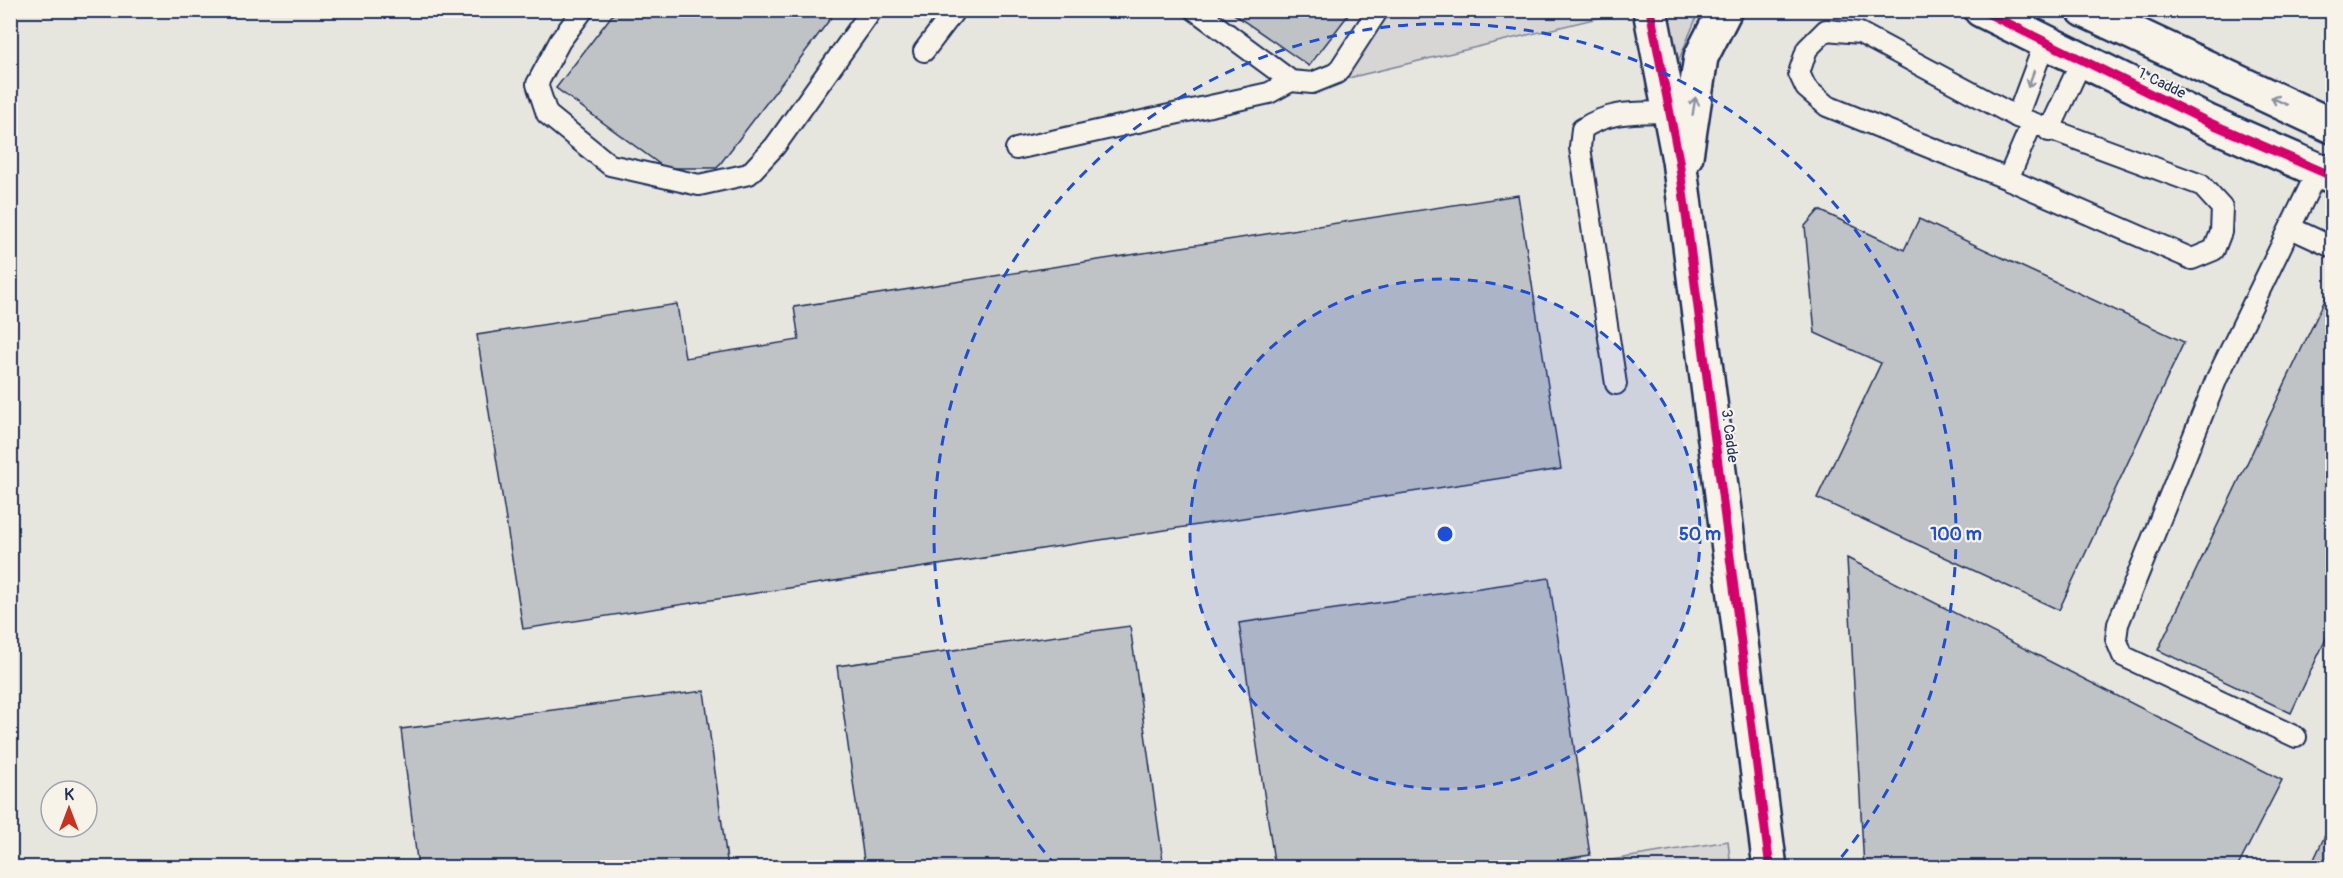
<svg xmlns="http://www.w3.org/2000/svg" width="2343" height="878" viewBox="0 0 2343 878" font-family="Pangolin,sans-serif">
<rect width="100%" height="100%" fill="#f7f3e8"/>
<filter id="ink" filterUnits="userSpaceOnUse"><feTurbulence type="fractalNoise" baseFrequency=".0167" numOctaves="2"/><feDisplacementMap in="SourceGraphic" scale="12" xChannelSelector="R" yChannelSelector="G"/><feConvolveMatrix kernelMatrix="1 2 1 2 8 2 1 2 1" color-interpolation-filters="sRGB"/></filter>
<g filter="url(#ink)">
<path fill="#e6e5de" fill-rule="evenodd" d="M10,11H2332V867H11ZM51,791H87V827H51Z"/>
<g fill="#d7d6d4" stroke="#798299" stroke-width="1.5">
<path d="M1388,11L1627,10V11L1344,79Z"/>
<path d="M1667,11L1697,16L1675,69Z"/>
<path d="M1728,841L1731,867H1568Z"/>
</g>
<g fill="#c0c3c5" stroke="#1b2f5e" stroke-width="1.5">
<path d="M616,10H837L717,168H665L556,88Z"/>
<path d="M1228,10H1352L1309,66Z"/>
<path d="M1518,195L1561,469L523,629L477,335L677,304L685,358L799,340L794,307Z"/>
<path d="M1819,210L1904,250L1919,219L2184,342L2059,610L1817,498L1881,363L1815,333L1805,226Z"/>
<path d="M2332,285V626L2291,713L2158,650Z"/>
<path d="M1847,558L2282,780L2237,868H1864Z"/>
<path d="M1549,578L1590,855L1506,868H1275L1239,623Z"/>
<path d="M1130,626L1164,868H865L837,666Z"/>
<path d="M704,691L728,868H418L401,729Z"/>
<path d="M2328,829L2332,831V868H2310Z"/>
</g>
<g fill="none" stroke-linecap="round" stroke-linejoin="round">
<defs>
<g id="lane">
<path d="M583,10L560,41L537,84L547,114L610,165L699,185L749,174L775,146L872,10"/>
<path d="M1195,10L1291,81L1312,83L1337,73L1378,10"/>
<path d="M1826,30L1860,33L2017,117L2201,185L2222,208L2221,232L2214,250L2192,259L2008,179L1827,106L1806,88L1799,73L1807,49Z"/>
<path d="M924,51L955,10"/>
<path d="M2017,117L2045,42"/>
<path d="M2049,131L2082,60"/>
<path d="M1016,149L1269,93L1291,81"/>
<path d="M2008,179L2032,123"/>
<path d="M2291,228L2332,247"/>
<path d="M1616,384L1580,148L1582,129C1611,110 1636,113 1670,112"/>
<path d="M2296,737L2123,656L2116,639L2118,624L2217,378L2318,170"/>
</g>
<g id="street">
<path d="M1650,10L1679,160L1770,868"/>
<path d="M1686,156L1701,57L1725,10"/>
</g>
<g id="secondary">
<path d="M1981,10L2210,123L2332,176"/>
<path d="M2084,10L2332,126"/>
</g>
</defs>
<use href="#lane" stroke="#1b2f5e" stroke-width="24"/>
<use href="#street" stroke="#1b2f5e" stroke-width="38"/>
<use href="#secondary" stroke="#1b2f5e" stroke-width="38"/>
<use href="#lane" stroke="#f7f3e8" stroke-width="20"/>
<use href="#street" stroke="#f7f3e8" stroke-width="33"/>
<use href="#secondary" stroke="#f7f3e8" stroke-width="33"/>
<defs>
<g id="cycleway">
<path d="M1650,10L1679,160L1770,868"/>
<path d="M1981,10L2210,123L2332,176"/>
</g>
</defs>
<use href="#cycleway" stroke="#f7f3e8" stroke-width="13"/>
<use href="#cycleway" stroke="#d6006c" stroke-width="9"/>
</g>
<defs><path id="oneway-shaft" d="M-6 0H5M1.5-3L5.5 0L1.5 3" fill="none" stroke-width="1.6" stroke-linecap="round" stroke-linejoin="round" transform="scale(1.5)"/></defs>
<g stroke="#8991a3">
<use href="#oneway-shaft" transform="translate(2031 79) rotate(110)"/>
<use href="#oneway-shaft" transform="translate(2279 101) rotate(-155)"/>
<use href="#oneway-shaft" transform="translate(1694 106) rotate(-81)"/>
</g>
</g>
<circle cx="1445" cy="534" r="255" fill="#1d4ed8" fill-opacity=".12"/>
<g fill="none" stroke="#1d4ed8" stroke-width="3" stroke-dasharray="10 8">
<circle cx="1445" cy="534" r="255"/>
<path d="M1056 866A511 511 0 1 1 1834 866"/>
</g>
<g text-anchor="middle" stroke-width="4.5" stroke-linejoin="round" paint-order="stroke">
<g font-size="15" fill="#1b2f5e" stroke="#f7f3e8">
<text transform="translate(2162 83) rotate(26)" y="5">1. Cadde</text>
<text transform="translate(1730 436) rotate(83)" y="5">3. Cadde</text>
</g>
</g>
<circle cx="1445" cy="534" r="9" fill="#1d4ed8" stroke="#f7f3e8" stroke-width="3"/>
<g font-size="18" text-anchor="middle" font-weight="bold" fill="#1d4ed8" stroke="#f7f3e8" stroke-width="4.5" stroke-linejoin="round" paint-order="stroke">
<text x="1700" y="540">50 m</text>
<text x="1956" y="540">100 m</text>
</g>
<rect width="2343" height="878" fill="none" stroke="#f7f3e8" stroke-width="36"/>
<rect x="18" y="18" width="2307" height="842" fill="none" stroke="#1b2f5e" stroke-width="2" filter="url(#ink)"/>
<g transform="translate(69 809)"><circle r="28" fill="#f7f3e8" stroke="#9fa5b1" stroke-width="1.5"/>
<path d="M0-4.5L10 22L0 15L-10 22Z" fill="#c8321e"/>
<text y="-9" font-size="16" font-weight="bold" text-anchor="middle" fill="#1b2f5e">K</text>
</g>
</svg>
